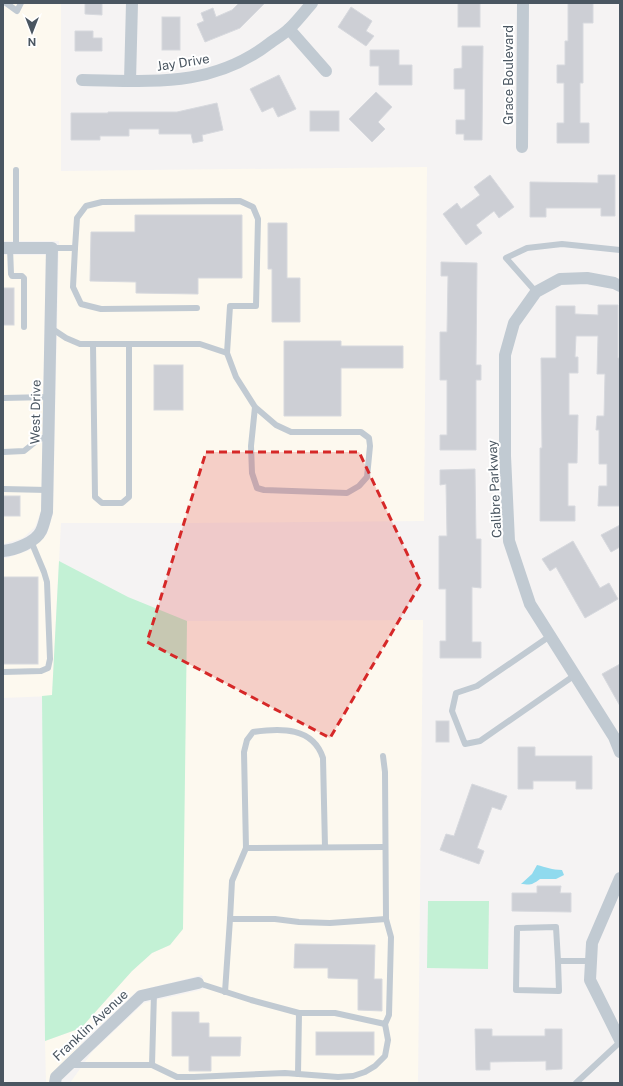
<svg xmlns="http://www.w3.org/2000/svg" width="623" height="1086" viewBox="0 0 623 1086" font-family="'Public Sans',sans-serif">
<rect width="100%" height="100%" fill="#f5f3f3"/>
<g fill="#fdf9ef">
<path d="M3,3H61V171L427,167L424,521L189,523H61L52,696L3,698V558H7L30,550L47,534L53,514L59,241H3Z"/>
<path d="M3,255H46L41,511L35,527L23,538L3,544Z"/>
<path d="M423,620L418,1083H70L92,1052L144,1003L205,989L202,975L137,991L83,1041L55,1083H46L45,1041L81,1028L132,971L152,953L170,945L182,929L187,621Z"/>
</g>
<g fill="#c3f1d5">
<path d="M59,561L128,597L187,621L183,929L170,945L152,953L132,971L81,1028L45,1041L42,696L52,695Z"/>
<path d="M428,901H489L488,969L427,968Z"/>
</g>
<path fill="#90daee" d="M537,865C546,867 552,870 562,870L564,875L556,879H540C532,885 531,885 521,884L532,874Z"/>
<g fill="#cdcfd5" stroke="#d7d9de">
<path d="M85,3H102V15L85,14Z"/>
<path d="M239,3H265L240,28L205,42L197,24L204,21L201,13L213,8L216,17L232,10Z"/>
<rect x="458" y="3" width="22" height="24"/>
<path d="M568,3H593V23H583V83H580V123H589V143H557V123H564V83H557V65H565V41H568Z"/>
<path d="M351,7L372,21L366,31L374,36L366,46L338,27Z"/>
<rect x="162" y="17" width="18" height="33"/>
<path d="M75,31H93V38H102V51H75Z"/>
<path d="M462,46H483L482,140H464V134H456V120H465V89H454V69L462,68Z"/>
<path d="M370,50H399V65H412V85H379V66H370Z"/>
<path d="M279,75L296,109L278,117L273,107L262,112L250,89Z"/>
<path d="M376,92L392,107L378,122L385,129L372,142L349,119Z"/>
<path d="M217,103L223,130L202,135L203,141L193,143L191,134H159V129H129V136H100V140H71V113H108V112H177Z"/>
<rect x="310" y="111" width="29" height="20"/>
<path d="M490,175L514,207L499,218L494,211L476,225L482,233L466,245L443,214L457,203L461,209L480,195L474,187Z"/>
<path d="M598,175H615V216H601V208H546V217H530V182L598,183Z"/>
<path d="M135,215H242V278H198V294L136,293V282L90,281L91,232H135Z"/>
<path d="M268,223H287V278H300V322H272V269H268Z"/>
<path d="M441,262L477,263L476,365H481V380H476V450H440V435H447V380H440V332H447L448,276H441Z"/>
<rect x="3" y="288" width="11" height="37"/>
<path d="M598,305H618V358H620V506H598L599,486H607V464H599V430H596L597,416H604L605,374H597L598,336H576L575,357H578V373H569V415H578L577,463H568V506H575V521H540V448H542L541,358H556V306H575V314L598,315Z"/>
<path d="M284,341H341V346H403V368H341V416H284Z"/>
<rect x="154" y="365" width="29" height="45"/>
<path d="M475,469L476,539H481V588L472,587V642H481V658H440V641H446V589H439V536H447L446,484L440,485V470Z"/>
<rect x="3" y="496" width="17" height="20"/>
<path d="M620,525V547L611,552L601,535Z"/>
<path d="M573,541L600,588L609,583L618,599L585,618L556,567L550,571L542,559Z"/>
<rect x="3" y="577" width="35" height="87"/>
<path d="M620,664V706L602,674Z"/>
<rect x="436" y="721" width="13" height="21"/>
<path d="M518,747H535V756H592V789H576V781H533V789H518Z"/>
<path d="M472,784L507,796L501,810L492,807L477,848L484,851L479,864L440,850L446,834L454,836Z"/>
<path d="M537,886H561L560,893H571V912L512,911V893H537Z"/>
<path d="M295,944L375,945L374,979H382V1011L358,1010V979L328,978V968H294Z"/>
<path d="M172,1012H199V1023H209V1037H241L240,1056H211V1071H189V1056H172Z"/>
<path d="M475,1029H492V1036H545V1029H562V1069L546,1070V1061L490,1062V1070H476Z"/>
<rect x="316" y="1032" width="58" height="23"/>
</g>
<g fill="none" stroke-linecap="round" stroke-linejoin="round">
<g stroke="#c1cad2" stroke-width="6">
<path d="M6,3L17,11L21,3"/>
<path d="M16,170V248"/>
<path d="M10,248L11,274L12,276H22L24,278V327"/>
<path d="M75,248L73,287L81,304L101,309L197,308"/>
<path d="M536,292L506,258L527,248L562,244L620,250"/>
<path d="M51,328L66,338L80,344H200L227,353L230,306H256L258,219L253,207L240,201L102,202L86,206L77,218L75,248H52"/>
<path d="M93,344L95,497L102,503H122L129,497V344"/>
<path d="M227,353L236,377L255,407L276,425L291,432H361L369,438L370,446L367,477L359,486L347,493L264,490L257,488L252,473L251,446L255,407"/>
<path d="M3,398L49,397"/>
<path d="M3,452L24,451L39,439L48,437"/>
<path d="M3,489L47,490"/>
<path d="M550,636L477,686L456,693L452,711L465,744L480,741L575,675"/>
<path d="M3,672L41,671L48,668L50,659L47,582L44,572L31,541"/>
<path d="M325,847L323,758C313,727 281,728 253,732L247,740L244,752L246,848L385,847"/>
<path d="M246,848L232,881L230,919H275L299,922L330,923L386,919"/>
<path d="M558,961L559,991L516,990L517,928L556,927L558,961H591"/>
<path d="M198,983L251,1000L299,1013H335L385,1024L389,1015L391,937L386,919L385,772L383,756"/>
<path d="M225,992L230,919"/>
<path d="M69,1065H152L177,1077H194L285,1073L338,1077L353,1076L365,1072L375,1066L385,1056L388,1040L385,1024"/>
<path d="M152,1065L154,993"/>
<path d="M298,1074L299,1013"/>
<path d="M576,1083L620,1042"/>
</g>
<g stroke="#c1cad2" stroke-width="12">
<path d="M289,29L326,71"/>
<path d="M82,80C152,81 212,88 270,43C277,38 284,34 290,28C298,20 305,11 312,3"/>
<path d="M130,81L132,3"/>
<path d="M522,147L523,3"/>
<path d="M3,248H52L47,512C45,518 44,525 41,531C36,542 15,550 3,551"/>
<path d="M620,286L614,283L587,278L560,279L536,292L514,323L505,355V456L509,541L530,604L614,737L620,752"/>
<path d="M620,878L592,943L590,980L620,1040"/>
<path d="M55,1083L56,1077L141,996L198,983"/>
</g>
</g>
<path fill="#d62828" fill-opacity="0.2" stroke="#d62828" stroke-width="3" stroke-dasharray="8 5" stroke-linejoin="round" d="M206,452H359L421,583L330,738L147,642Z"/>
<g text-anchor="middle" stroke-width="4" stroke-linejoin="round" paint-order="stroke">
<g font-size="13" fill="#4a5661" stroke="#fff">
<text transform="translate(183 62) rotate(-9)" y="5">Jay Drive</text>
<text transform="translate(508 75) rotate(-90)" y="5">Grace Boulevard</text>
<text transform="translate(35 412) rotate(-89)" y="5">West Drive</text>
<text transform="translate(494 489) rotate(-93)" y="5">Calibre Parkway</text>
<text transform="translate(90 1025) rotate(-43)" y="5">Franklin Avenue</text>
</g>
</g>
<rect width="623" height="1086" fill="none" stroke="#4a5661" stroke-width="8"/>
<g transform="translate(32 32) rotate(180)" stroke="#ffffff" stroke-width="3" paint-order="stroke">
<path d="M0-3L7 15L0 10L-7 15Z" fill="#4a5661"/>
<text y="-6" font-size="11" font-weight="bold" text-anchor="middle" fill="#4a5661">N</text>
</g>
</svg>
